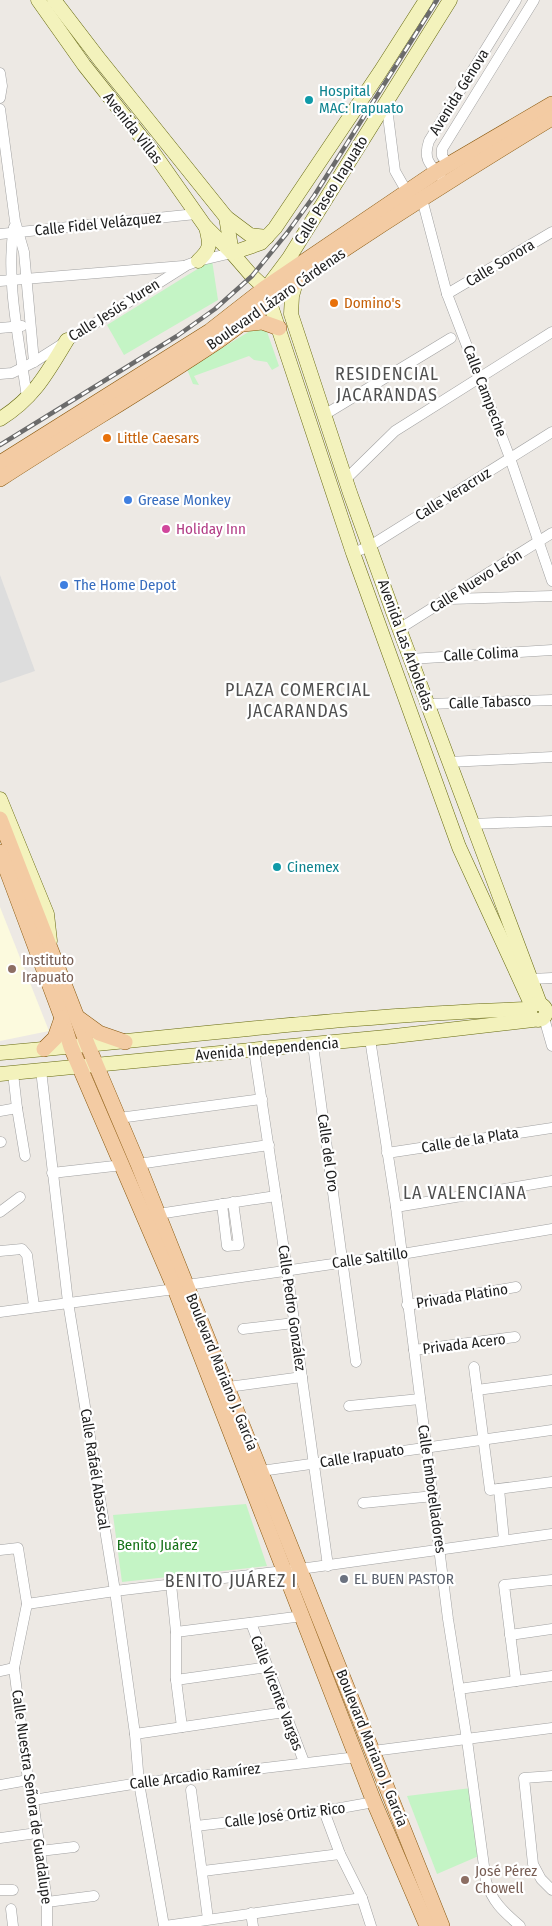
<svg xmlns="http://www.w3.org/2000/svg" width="552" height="1926" viewBox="0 0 552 1926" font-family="'Fira Sans Condensed',sans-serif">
<rect width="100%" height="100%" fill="#ede9e4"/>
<path fill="#fcfade" d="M0,907L49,1031L0,1041Z"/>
<g fill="#c4f4c5">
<path d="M212,260L218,300L124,355L107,325Z"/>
<path d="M265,326L279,366L272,370L267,362L254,360L249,356L194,376L199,385L193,384L187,369L257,327Z"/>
<path d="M246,1504L267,1566L122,1582L113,1515Z"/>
<path d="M471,1788L481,1855L437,1874L407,1796Z"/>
</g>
<path fill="#ddd" d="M0,575L35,671L0,683Z"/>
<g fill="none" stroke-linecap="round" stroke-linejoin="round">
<defs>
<g id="street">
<path d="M0,73L2,86L0,98"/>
<path d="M386,100L395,171L407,192"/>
<path d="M0,109L15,221L24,252L34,362"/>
<path d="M449,165L442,156V149L534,0"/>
<path d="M440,176C429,164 423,158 429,141L516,0"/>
<path d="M422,199L447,294L510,458L552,581"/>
<path d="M14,227C5,280 20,344 27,398"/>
<path d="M0,234L196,214"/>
<path d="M0,281L183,266"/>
<path d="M447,294L552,232"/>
<path d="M0,328L22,326"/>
<path d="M0,374L12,373L34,362L187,265L198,261L232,253"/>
<path d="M324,415L451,338"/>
<path d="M346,479L395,431L552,332"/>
<path d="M353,553L370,546L552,432"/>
<path d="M450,599L552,596"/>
<path d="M399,629L552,533"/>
<path d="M410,659L552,650"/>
<path d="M428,704L552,700"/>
<path d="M449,762L552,757"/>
<path d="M471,824L552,821"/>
<path d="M531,979L552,978"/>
<path d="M544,1018L552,1046"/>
<path d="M370,1039L396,1207L448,1619L467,1740L486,1881C492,1902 504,1912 520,1926"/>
<path d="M313,1045L356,1362"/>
<path d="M254,1050L287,1270L328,1566"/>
<path d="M41,1070L68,1302L115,1591L135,1734L139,1783L164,1926"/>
<path d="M13,1073L17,1108L25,1156"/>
<path d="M0,1111L17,1108"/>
<path d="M119,1118L262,1099"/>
<path d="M0,1142H1"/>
<path d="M387,1153L552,1128"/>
<path d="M138,1164L269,1145"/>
<path d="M52,1173L123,1165"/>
<path d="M222,1204L227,1246L239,1245L233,1202"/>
<path d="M396,1207L552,1181"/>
<path d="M0,1212L20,1197"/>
<path d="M158,1214L276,1196"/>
<path d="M0,1251L22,1249L27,1255L34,1306"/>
<path d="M187,1285L402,1254L552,1229"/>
<path d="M407,1305L516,1287"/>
<path d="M0,1312L175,1289"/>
<path d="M243,1329L294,1323"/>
<path d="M414,1350L515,1337"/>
<path d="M474,1367L490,1490L552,1482"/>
<path d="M228,1387L302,1377"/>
<path d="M477,1390L552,1380"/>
<path d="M349,1406L420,1399"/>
<path d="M261,1471L552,1430"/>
<path d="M499,1489L504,1540"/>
<path d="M363,1503L434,1496"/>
<path d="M0,1550L18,1548L27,1604L14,1668L28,1780L33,1800L47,1902V1926"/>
<path d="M171,1584L176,1632V1680L182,1727"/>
<path d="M27,1604L115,1591L300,1569L552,1534"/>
<path d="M251,1623L304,1762"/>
<path d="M176,1632L303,1616"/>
<path d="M510,1635L552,1629"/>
<path d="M0,1671L14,1668"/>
<path d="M176,1680L268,1667"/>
<path d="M516,1681L504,1585L552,1580"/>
<path d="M459,1689L552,1676"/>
<path d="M135,1734L285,1712"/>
<path d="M373,1751L552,1728"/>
<path d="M552,1776L524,1778L533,1864L541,1879L552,1890"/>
<path d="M0,1785L28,1780"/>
<path d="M191,1790L208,1919"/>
<path d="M33,1800L139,1783L357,1757"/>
<path d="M324,1811L340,1854L362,1898L371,1926"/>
<path d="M196,1826L324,1811L374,1802"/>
<path d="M0,1838L37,1833"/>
<path d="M40,1851L74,1847"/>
<path d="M203,1871L340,1854"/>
<path d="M0,1890H13"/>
<path d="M47,1902L94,1896"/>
<path d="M11,1909L13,1926"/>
<path d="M251,1913L253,1926"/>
<path d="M165,1926L362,1898"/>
</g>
<g id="secondary">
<path d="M38,0L84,65L153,152L205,226L232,253L252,276L265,288L353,553L459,847L532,1006"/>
<path d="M54,0L100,60L226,217L232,253"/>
<path d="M226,217L250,235L267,237"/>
<path d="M232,253L261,243L275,228L380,72L426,0"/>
<path d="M198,261C212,248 210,244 206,227"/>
<path d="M271,282L289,258L450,0"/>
<path d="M296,282L292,296L291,314L350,493L393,612L540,1004"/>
<path d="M0,419C34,398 47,373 67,340"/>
<path d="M0,799L47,914L50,941"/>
<circle cx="538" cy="1012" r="8"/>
<path d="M0,1053C176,1038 353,1014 530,1009"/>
<path d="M0,1074L386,1037L533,1020"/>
</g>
<g id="primary">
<path d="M243,324L262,322L279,328"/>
<path d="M0,463L210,331L265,288L436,172L552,104"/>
<path d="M0,479C72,432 146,389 218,341C247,321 273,297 303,277C384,222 468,169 552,118"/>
<path d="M0,819L88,1046L138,1164L442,1926"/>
<path d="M0,852L62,1018L71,1047L175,1289L374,1802L427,1926"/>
<path d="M77,1017L99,1033L125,1042"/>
<path d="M44,1049L55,1038L62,1018"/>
</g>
</defs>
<use href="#street" stroke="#a1a1a1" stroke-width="11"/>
<use href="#secondary" stroke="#66690f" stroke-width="15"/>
<use href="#primary" stroke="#89580d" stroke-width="16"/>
<use href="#street" stroke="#fff" stroke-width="10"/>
<use href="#secondary" stroke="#f3f2bc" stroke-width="14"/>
<use href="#primary" stroke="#f3cba3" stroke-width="15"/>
<defs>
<path id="rail" d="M0,445L177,336L215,309L252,276L287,233L314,196L437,0"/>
</defs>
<use href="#rail" stroke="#6b6b6b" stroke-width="4.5"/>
<use href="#rail" stroke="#fff" stroke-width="2.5" stroke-dasharray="8" stroke-linecap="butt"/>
</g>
<g fill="#0f9aa8" stroke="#fff" stroke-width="2">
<circle cx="309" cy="100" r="5"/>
<circle cx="277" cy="867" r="5"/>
</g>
<g fill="#e8710a" stroke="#fff" stroke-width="2">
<circle cx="334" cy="303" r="5"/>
<circle cx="107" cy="438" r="5"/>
</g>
<g fill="#3f7fe0" stroke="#fff" stroke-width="2">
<circle cx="128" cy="500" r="5"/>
<circle cx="64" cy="585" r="5"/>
</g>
<circle fill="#d1479c" stroke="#fff" stroke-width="2" cx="166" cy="529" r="5"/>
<g fill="#8d6e63" stroke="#fff" stroke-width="2">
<circle cx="12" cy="969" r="5"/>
<circle cx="465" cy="1880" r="5"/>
</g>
<circle fill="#6b7280" stroke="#fff" stroke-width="2" cx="344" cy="1579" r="5"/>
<g text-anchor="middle" stroke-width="4.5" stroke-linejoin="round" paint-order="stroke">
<g font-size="15" fill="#0d838f" stroke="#fff" text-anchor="start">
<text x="319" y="96">Hospital<tspan x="319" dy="17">MAC: Irapuato</tspan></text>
<text x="287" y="872">Cinemex</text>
</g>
<g font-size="15" fill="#1d1d1d" stroke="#fff">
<text transform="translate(459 92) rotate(-58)" y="5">Avenida Génova</text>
<text transform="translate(133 128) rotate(52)" y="5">Avenida Villas</text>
<text transform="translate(331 190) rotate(-58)" y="5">Calle Paseo Irapuato</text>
<text transform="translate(98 224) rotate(-6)" y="5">Calle Fidel Velázquez</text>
<text transform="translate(500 263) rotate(-31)" y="5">Calle Sonora</text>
<text transform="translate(276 299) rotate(-35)" y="5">Boulevard Lázaro Cárdenas</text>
<text transform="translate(114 310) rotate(-32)" y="5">Calle Jesús Yuren</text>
<text transform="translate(485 391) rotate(69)" y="5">Calle Campeche</text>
<text transform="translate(453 494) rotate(-32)" y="5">Calle Veracruz</text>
<text transform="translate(476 581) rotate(-32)" y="5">Calle Nuevo León</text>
<text transform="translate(406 645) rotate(70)" y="5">Avenida Las Arboledas</text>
<text transform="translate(481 654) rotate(-3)" y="5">Calle Colima</text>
<text transform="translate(490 702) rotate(-2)" y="5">Calle Tabasco</text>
<text transform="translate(267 1049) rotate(-5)" y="5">Avenida Independencia</text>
<text transform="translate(470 1140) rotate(-9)" y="5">Calle de la Plata</text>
<text transform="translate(328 1153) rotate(82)" y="5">Calle del Oro</text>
<text transform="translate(370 1258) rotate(-8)" y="5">Calle Saltillo</text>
<text transform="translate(462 1296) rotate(-9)" y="5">Privada Platino</text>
<text transform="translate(292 1308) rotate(82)" y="5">Calle Pedro González</text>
<text transform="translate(464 1344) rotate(-7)" y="5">Privada Acero</text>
<text transform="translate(222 1372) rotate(68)" y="5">Boulevard Mariano J. García</text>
<text transform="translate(362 1456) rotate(-9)" y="5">Calle Irapuato</text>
<text transform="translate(95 1469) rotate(81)" y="5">Calle Rafaél Abascal</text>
<text transform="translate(432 1489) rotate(82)" y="5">Calle Embotelladores</text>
<text transform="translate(277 1693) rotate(69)" y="5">Calle Vicente Vargas</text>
<text transform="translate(372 1748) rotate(68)" y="5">Boulevard Mariano J. García</text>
<text transform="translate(195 1776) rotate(-7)" y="5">Calle Arcadio Ramírez</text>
<text transform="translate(32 1797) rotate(82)" y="5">Calle Nuestra Señora de Guadalupe</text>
<text transform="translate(285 1815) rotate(-7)" y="5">Calle José Ortiz Rico</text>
</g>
<g font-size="15" fill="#c56008" stroke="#fff" text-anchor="start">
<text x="344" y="308">Domino's</text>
<text x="117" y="443">Little Caesars</text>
</g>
<g font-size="15" fill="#366cbe" stroke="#fff" text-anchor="start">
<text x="138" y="505">Grease Monkey</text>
<text x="74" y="590">The Home Depot</text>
</g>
<g font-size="15" fill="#b23c85" stroke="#fff" text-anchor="start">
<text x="176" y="534">Holiday Inn</text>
</g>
<g font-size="15" fill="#785e54" stroke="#fff" text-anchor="start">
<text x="22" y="965">Instituto<tspan x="22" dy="17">Irapuato</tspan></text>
<text x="475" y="1876">José Pérez<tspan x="475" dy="17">Chowell</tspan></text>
</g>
<g font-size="15" fill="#157117" stroke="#fff">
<text x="157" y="1550">Benito Juárez</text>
</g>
<g font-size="15" fill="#5b616d" stroke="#fff" text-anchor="start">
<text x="354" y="1584">EL BUEN PASTOR</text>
</g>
<g font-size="18" letter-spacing="1" fill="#505050" stroke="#fff">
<text x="387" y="380">RESIDENCIAL<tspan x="387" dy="21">JACARANDAS</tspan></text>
<text x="298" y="696">PLAZA COMERCIAL<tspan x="298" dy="21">JACARANDAS</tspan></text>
<text x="465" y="1199">LA VALENCIANA</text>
<text x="231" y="1587">BENITO JUÁREZ I</text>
</g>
</g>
</svg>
